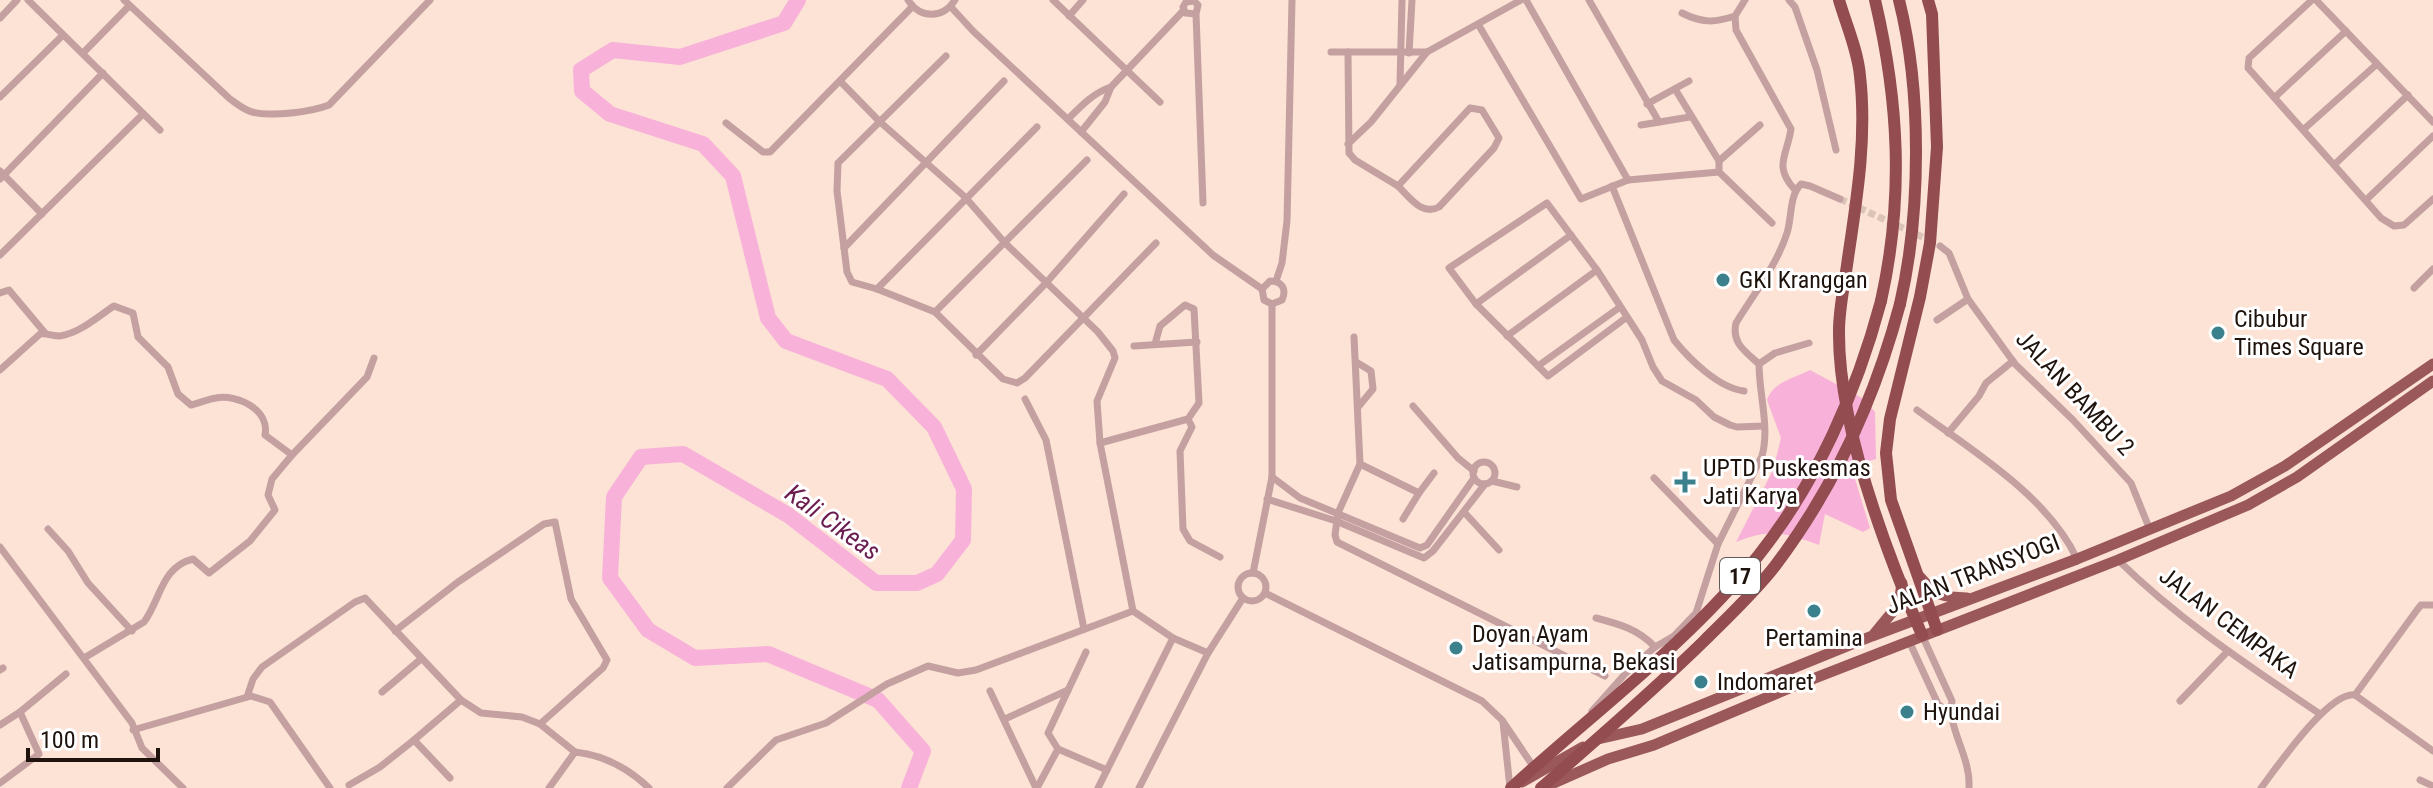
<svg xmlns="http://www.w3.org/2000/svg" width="2433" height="788" viewBox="0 0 2433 788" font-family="'Roboto Condensed',sans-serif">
<rect width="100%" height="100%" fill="#fce3d5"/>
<path fill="#f8b2d9" d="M1810,370L1862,398L1875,412L1876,459L1851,466L1870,528L1863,532L1825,514L1819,545C1785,533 1770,528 1736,542L1773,470L1781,438L1767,400C1773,382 1794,378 1810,370Z"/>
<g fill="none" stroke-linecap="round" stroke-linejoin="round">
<path stroke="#f8b2d9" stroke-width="16" d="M798,0L784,23L680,57L613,50L581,70L582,91L610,114L703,144L733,176L768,318L786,341L887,379L934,427L964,489L963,540L937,574L917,583H876L788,515L683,454L641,457L614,497L610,578L648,630L695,658L768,654L878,700L923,751L909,788"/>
<path stroke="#dbc4b7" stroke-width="7" stroke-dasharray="7 3.5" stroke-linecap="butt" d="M1840,199L1933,242"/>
<g stroke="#c4a0a1" stroke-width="7">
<path d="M28,0L160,130"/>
<path d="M124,0L230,99C237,104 244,110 252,112C272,117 311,112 329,105L430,0"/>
<path d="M908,0C920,19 943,19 955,0"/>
<path d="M1053,0L1160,102"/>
<path d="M1526,0L1628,180"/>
<path d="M1589,0L1659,122"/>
<path d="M1745,0L1735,16L1736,30L1791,129C1787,156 1773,166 1795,190"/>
<path d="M1789,0L1795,7L1817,70L1836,150"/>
<path d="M2312,0L2249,58L2248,68L2381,218L2394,226L2404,225L2433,199"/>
<path d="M2316,0L2433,122"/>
<path d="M951,7L973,31L1213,255L1262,289L1264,300L1272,304"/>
<path d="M1682,13C1702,23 1714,23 1735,16"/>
<path d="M1196,14L1185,13L1183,7L1186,2L1194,1L1198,5L1196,14L1203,203"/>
<path d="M1069,16L1083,0"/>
<path d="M0,18L17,0"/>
<path d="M1478,24L1581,199L1628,180L1719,172"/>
<path d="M1331,52H1427L1521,0"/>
<path d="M1348,52L1349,153L1355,160L1398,186"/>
<path d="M83,53L129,6"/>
<path d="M1409,53L1412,0"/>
<path d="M946,56L838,163L837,191L847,272L852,282L877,289L935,312L1003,379L1017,383L1025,378L1156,243"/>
<path d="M841,82L879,121L965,197L1005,243L1098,332L1113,351L1115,358L1097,401L1100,443L1133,611L1173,638L1208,653L1243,598"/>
<path d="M1400,84L1402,0"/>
<path d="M1675,89L1719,161V172L1772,223"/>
<path d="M0,97L63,35"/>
<path d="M2275,97L2346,31"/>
<path d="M1647,104L1689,81"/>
<path d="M1470,108L1482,110L1499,138L1494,148L1439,207C1422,216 1410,198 1398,186Z"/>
<path d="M1068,119C1081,106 1093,93 1111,87"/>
<path d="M726,123L763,152H770L912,7"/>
<path d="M1641,125L1690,117"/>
<path d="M2304,129L2377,64"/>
<path d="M1081,132L1105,102L1111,87L1184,10"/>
<path d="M1348,144L1371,122L1427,52"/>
<path d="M1719,161L1760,125"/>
<path d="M2335,164L2408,95"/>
<path d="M0,171L42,214"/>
<path d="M0,179L103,73"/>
<path d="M1612,186L1674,340C1690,360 1719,388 1744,391"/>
<path d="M2366,200L2433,136"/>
<path d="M1940,246L1949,253L1968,299L2015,364L2073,420L2131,483L2150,530"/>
<path d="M844,248L1004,81"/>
<path d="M0,255L143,114"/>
<path d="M1276,281L1282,263L1287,221L1292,0"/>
<path d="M2414,288L2433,269"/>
<path d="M877,289L1037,127"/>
<path d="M1262,289L1270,281C1282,281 1287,289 1282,300L1272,304"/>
<path d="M0,293L9,290L45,333"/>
<path d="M1476,304L1571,235"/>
<path d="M935,312L1087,160"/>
<path d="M1627,317L1548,376L1476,304L1449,268L1547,203L1597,270L1642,340L1653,367L1662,381L1696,400L1714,417L1730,425L1737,427L1764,426"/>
<path d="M1937,320L1968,299"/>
<path d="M1507,336L1597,270"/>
<path d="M1354,337L1360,464L1338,513L1335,535L1337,542L1605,676"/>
<path d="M1134,346L1197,342"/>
<path d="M976,355L1046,283L1124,194"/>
<path d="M1356,362L1371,371L1373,389L1359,406"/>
<path d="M1759,364L1775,353L1809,343"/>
<path d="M1538,366L1620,307"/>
<path d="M0,370L40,334C47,333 52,336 60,336C80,333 97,317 114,306L133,313L138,337L168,367L178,394L191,405C199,403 208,399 216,398C238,394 270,410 265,435L292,455"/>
<path d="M1025,399L1046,440L1084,629"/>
<path d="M1413,406L1458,458L1474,471"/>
<path d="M1917,410C1971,450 2048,496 2077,559"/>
<path d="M1188,419L1192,427L1180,451L1183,529L1190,541L1220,557"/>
<path d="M1948,433L1979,396L1986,383L2013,361"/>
<path d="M1100,443L1188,419L1199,403L1194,309L1185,305L1160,326L1155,344"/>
<circle cx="1484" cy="473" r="11"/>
<path d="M1360,464L1419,493L1434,473"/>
<path d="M1272,477L1300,498L1420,548L1427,545L1474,478"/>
<path d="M1654,478L1718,544"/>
<path d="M1492,481L1517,487"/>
<path d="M1267,499L1336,521L1424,558L1433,551L1485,484"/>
<path d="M1464,512L1499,550"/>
<path d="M1403,519L1419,493"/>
<path d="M48,529L68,551L88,583L132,631"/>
<path d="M0,547L132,723L142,748L183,788"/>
<path d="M2118,560C2179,620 2249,666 2320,714"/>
<circle cx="1252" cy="587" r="14"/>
<path d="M1253,573L1272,477V304"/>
<path d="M1265,593L1482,701L1502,720L1535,769"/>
<path d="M1596,618C1619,624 1638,629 1655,647"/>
<path d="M395,631L458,582L544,524L555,522L571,599L607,660L603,668L540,724"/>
<path d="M1922,635L1952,701C1947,729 1971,756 1969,788"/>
<path d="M1909,641L1938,704L1950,713"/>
<path d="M1086,652L1048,733L1058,749L1107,770"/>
<path d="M84,658L144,622C161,599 161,567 193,559L209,573L250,541L275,510L268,495L272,479L292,455L367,377L374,358"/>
<path d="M0,670L3,668"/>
<path d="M990,691L1036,788"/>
<path d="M382,692L421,659"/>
<path d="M2355,695L2417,610L2421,605H2433"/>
<path d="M247,697L253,679L262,667L355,602L365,598L461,700L481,713L522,717L540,724L575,752"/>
<path d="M2180,701L2227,652"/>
<path d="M1592,711L1625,674L1655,647L1674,636L1696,613L1718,544L1762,456C1770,427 1759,395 1759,364C1746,352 1731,343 1736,323C1753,295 1777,265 1787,233C1792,218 1789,196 1801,184L1810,186L1840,199"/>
<path d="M1005,719L1068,690"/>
<path d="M1503,722L1510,788"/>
<path d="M0,725L20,712L66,674"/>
<path d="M133,730L251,696L270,702L330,788"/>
<path d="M414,740L461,700"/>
<path d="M2420,780L2433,786"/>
<path d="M0,783L39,754L20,712"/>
<path d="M349,785L380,767L414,740L450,778"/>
<path d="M549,788L575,752C603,755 629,769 649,788"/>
<path d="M727,788L776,740L826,723L887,684L928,666L958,673L976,670L1133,611"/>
<path d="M1037,788L1058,749"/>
<path d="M1098,788L1173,638"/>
<path d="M1139,788L1208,653"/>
<path d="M2261,788C2277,767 2329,691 2355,695L2433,751"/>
</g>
<g stroke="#9a585a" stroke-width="11">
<path d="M1920,577C1936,596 1942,597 1967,598"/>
<path d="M1875,633L1899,604L1902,583"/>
<path d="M1598,739L1642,729L1872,636L2077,559L2231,496L2285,466L2433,364"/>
<path d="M1522,782L1583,747"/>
<path d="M1547,786L1608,759L1654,745L1792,687L2118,560L2248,505L2297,477L2433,381"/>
</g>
<g stroke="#934c50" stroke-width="12">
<path d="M1839,0C1846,24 1858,51 1860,76C1867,137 1857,198 1848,258C1845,282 1839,307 1839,331C1838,425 1885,549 1922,635"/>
<path d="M1875,0C1899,102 1904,198 1881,301"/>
<path d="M1899,0C1922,91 1921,213 1900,304"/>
<path d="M1928,0L1932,14L1937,147L1930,243L1920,297L1890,419L1886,453L1891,500L1937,630"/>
</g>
<g stroke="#934c50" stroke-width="12">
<path d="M1511,788C1594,712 1687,644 1758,556C1817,482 1857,391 1881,301"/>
<path d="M1541,788C1596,740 1652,692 1704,641C1728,617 1754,593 1775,566C1834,488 1875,398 1900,304"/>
</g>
</g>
<g fill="#3b808d" stroke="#fff" stroke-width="3">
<circle cx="1723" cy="280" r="8"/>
<circle cx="2218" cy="333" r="8"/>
<path d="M1681 470h8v8h8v8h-8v8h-8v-8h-8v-8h8z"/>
<circle cx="1814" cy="611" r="8"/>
<circle cx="1456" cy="648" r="8"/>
<circle cx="1701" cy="682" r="8"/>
<circle cx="1907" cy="712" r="8"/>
</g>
<g text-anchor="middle" stroke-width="6" stroke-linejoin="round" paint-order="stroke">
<rect fill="#fff" stroke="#625a56" stroke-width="2" x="1720" y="558" width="40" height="36" rx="6"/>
<g font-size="22" font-weight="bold" fill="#1e130d">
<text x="1740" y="584">17</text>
</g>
<g font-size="24" fill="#1e130d" stroke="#fff" text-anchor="start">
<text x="1739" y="288">GKI Kranggan</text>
<text x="2234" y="327">Cibubur<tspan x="2234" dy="28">Times Square</tspan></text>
<text x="1703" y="476">UPTD Puskesmas<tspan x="1703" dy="28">Jati Karya</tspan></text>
<text x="1472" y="642">Doyan Ayam<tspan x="1472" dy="28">Jatisampurna, Bekasi</tspan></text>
<text x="1814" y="646" text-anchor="middle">Pertamina</text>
<text x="1717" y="690">Indomaret</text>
<text x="1923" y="720">Hyundai</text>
</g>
<g font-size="24" fill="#1e130d" stroke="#fff">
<text transform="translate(2075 393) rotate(47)" y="8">JALAN BAMBU 2</text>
<text transform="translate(1973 574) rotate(-21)" y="8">JALAN TRANSYOGI</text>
<text transform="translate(2229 623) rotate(37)" y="8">JALAN CEMPAKA</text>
</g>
<g font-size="26" font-style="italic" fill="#6a1c4f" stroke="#fff">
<text transform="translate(833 522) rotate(36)" y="9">Kali Cikeas</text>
</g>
</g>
<path d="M28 748v12h130v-12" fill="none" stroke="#1e130d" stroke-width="4"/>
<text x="40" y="748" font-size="24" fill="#1e130d" stroke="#ffffff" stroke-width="6" paint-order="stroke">100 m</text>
</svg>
